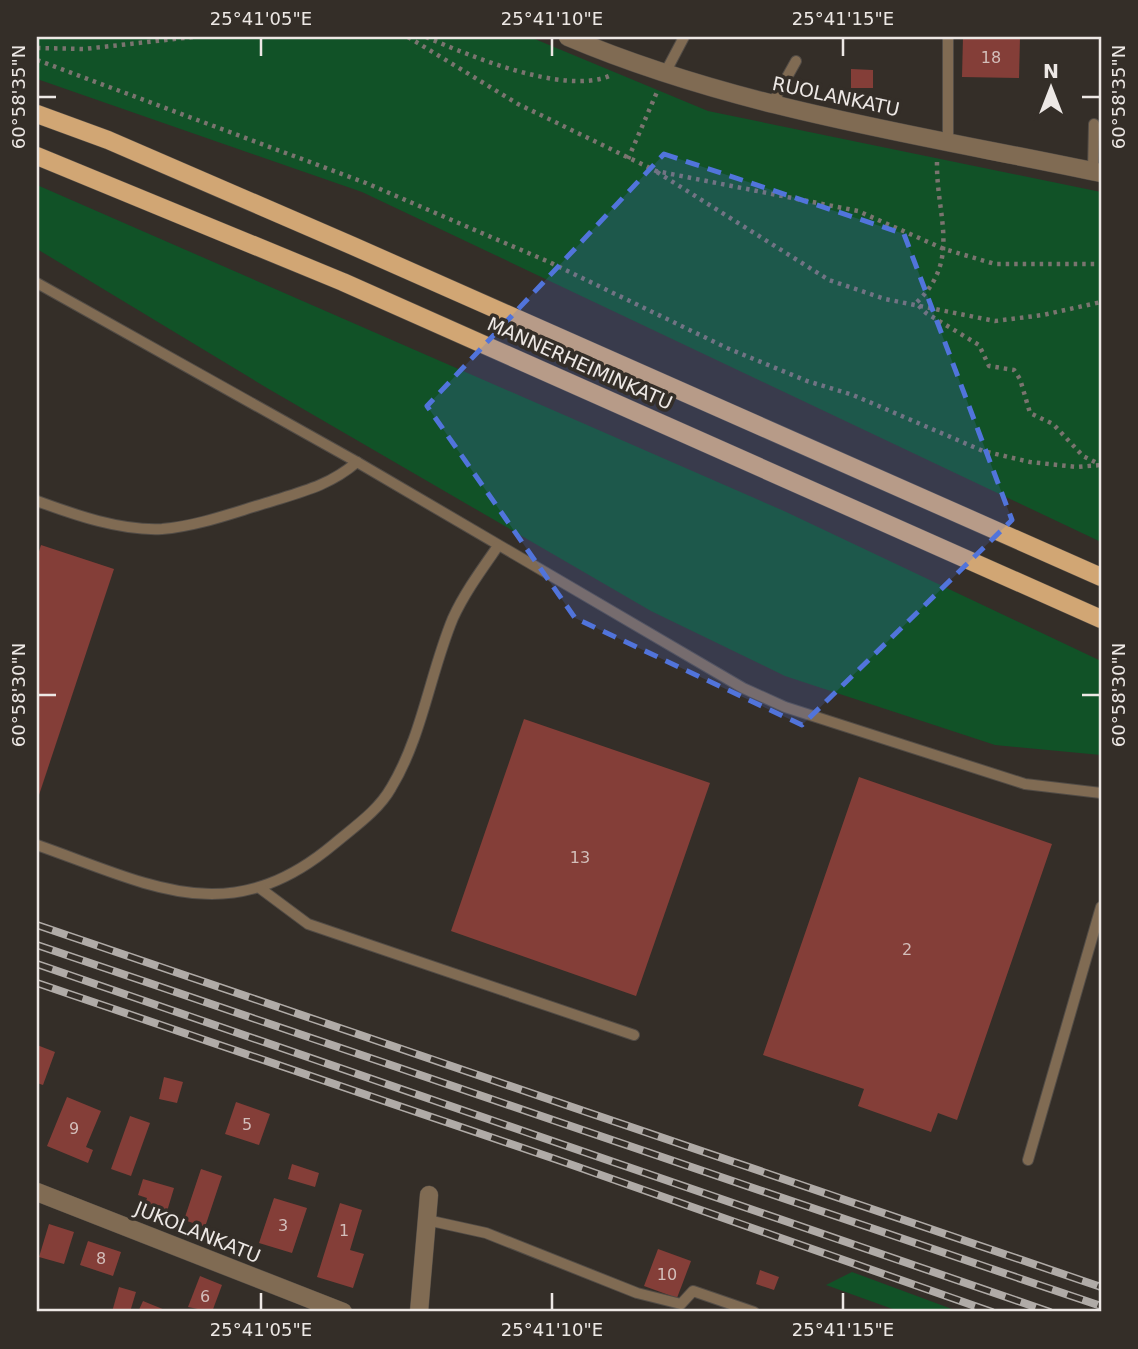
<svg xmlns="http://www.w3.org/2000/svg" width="1138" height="1349" viewBox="0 0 1138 1349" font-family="'DejaVu Sans',sans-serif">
<rect width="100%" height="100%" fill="#342e28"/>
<g fill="#115227">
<path d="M37,37H530L708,111L1101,192V542L362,192L37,79Z"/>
<path d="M37,185L784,511L1101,661V755L995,745L785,676L651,611L267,388L37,249Z"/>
<path d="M852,1272L960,1312H901L826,1285Z"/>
</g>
<g fill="#843e38">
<path d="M963,37H1020L1019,78L962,77Z"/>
<path d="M851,69L873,70V88H851Z"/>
<path d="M41,545L114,569L37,801V558Z"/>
<path d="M524,719L710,783L636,996L451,931Z"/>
<path d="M859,777L1052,844L957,1120L938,1113L931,1132L858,1106L864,1089L763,1055Z"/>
<path d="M37,1045L55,1052L43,1085L37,1083Z"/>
<path d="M164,1077L183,1082L177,1103L159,1099Z"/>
<path d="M67,1097L101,1111L86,1147L93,1150L88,1163L47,1146Z"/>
<path d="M236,1102L270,1114L259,1145L225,1134Z"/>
<path d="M130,1116L150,1123L131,1176L111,1169Z"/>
<path d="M292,1164L319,1173L315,1187L288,1179Z"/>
<path d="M201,1169L222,1176L205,1227L184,1220Z"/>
<path d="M143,1179L174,1188L165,1218L143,1211L147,1198L138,1195Z"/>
<path d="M274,1198L307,1208L292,1253L259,1243Z"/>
<path d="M340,1203L362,1210L350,1250L364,1254L353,1288L317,1277Z"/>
<path d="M49,1224L74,1232L64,1264L39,1257Z"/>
<path d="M88,1241L121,1252L113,1276L80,1265Z"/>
<path d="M658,1249L691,1261L677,1298L644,1286Z"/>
<path d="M760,1270L779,1277L774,1290L756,1284Z"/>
<path d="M200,1276L222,1285L212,1312L188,1307Z"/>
<path d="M119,1287L136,1292L130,1312H112Z"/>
<path d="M143,1301L165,1310L163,1312H138Z"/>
</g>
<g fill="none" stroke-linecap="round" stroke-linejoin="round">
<defs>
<g id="service">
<path d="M948,37V142"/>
<path d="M664,75L684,37"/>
<path d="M772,104L796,61"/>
<path d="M1093,171L1094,124"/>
<path d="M37,283L357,462L743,688L785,707L1025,784L1101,793"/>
<path d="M37,501C75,515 121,531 162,529C198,526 232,513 266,503C301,492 329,486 357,462"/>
<path d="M37,845C151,885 229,932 334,844C354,827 378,811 391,788C422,737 430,673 453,618C465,592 482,569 498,546"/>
<path d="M261,889L308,924L634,1035"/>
<path d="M1028,1160L1101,907"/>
<path d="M427,1220L486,1233L637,1293L681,1304L693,1291L754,1312"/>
</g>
<g id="minor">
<path d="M568,37C738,109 921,135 1101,173"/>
<path d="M37,1192L343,1312"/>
<path d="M419,1312L429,1195"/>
</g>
<g id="primary">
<path d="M37,114L108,140L353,246L1101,577"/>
<path d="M37,156L343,282L1101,619"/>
</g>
</defs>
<use href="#service" stroke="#524c46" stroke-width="12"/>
<use href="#minor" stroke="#524c46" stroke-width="19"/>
<use href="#primary" stroke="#524c46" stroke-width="19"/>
<g stroke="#7a746f" stroke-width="4.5" stroke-dasharray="3.5 5" stroke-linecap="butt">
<path d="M408,37L518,104L656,171L858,211L944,249L995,264H1101"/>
<path d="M426,37C470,56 563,95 609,76"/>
<path d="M37,48L84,49L193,37"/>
<path d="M37,60L366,183L549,262L727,348L807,381L853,395L983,451L1030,462L1077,467L1101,465"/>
<path d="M628,159L657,92"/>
<path d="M937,162C936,216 962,260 916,303L926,313L979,345L989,366L1014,370L1020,379L1030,413L1053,424L1083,456L1101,465"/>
<path d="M657,172L829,280L885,299L995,321L1043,315L1101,302"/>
</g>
<use href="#service" stroke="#806b53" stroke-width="10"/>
<use href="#minor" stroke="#806b53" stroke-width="18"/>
<use href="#primary" stroke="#d1a674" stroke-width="18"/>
<defs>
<g id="rail">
<path d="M37,925L1101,1287"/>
<path d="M37,945L1101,1306"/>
<path d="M37,964L1050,1312"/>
<path d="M37,983L558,1160L992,1312"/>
</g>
</defs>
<use href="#rail" stroke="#b0aba7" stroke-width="8"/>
<use href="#rail" stroke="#342e28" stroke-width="5" stroke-dasharray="16" stroke-linecap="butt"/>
</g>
<path fill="#5174db" fill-opacity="0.2" stroke="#5174db" stroke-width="5" stroke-dasharray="14 9" stroke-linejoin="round" d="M664,154L904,234L1012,520L802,725L575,618L427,406Z"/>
<path fill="none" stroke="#ede8e5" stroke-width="2.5" d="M261,38V56M552,38V56M843,38V56M38,97H56M1082,97H1100M38,695H56M1082,695H1100M261,1293V1310M552,1293V1310M843,1293V1310"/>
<g text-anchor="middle" stroke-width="7" stroke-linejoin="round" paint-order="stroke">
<g font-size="16" fill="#d3beba">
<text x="991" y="63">18</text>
<text x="580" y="863">13</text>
<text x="907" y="955">2</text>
<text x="247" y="1130">5</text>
<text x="74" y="1134">9</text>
<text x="283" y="1231">3</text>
<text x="344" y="1236">1</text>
<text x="101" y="1264">8</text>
<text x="667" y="1280">10</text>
<text x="205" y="1302">6</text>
</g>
<g font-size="19" fill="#ede8e5" stroke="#342e28">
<text transform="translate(836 96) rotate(12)" y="7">RUOLANKATU</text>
<text transform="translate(580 363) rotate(24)" y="7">MANNERHEIMINKATU</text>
<text transform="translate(198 1232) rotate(22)" y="7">JUKOLANKATU</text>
</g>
</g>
<rect width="1138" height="1349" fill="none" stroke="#342e28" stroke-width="77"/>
<g transform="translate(1051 88)" stroke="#342e28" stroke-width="5" paint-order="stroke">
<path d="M0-5L12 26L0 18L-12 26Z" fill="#ede8e5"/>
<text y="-10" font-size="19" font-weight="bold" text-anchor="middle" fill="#ede8e5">N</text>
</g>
<rect x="38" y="38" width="1062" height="1272" fill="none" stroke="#ede8e5" stroke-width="2.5"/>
<g font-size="18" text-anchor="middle" fill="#ede8e5">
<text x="261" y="25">25°41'05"E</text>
<text x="552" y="25">25°41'10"E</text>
<text x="843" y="25">25°41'15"E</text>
<text transform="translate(19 97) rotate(-90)" y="6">60°58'35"N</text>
<text transform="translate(1119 97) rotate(-90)" y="6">60°58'35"N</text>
<text transform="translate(19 695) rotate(-90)" y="6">60°58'30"N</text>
<text transform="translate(1119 695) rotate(-90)" y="6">60°58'30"N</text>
<text x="261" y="1336">25°41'05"E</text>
<text x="552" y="1336">25°41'10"E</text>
<text x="843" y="1336">25°41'15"E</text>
</g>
</svg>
